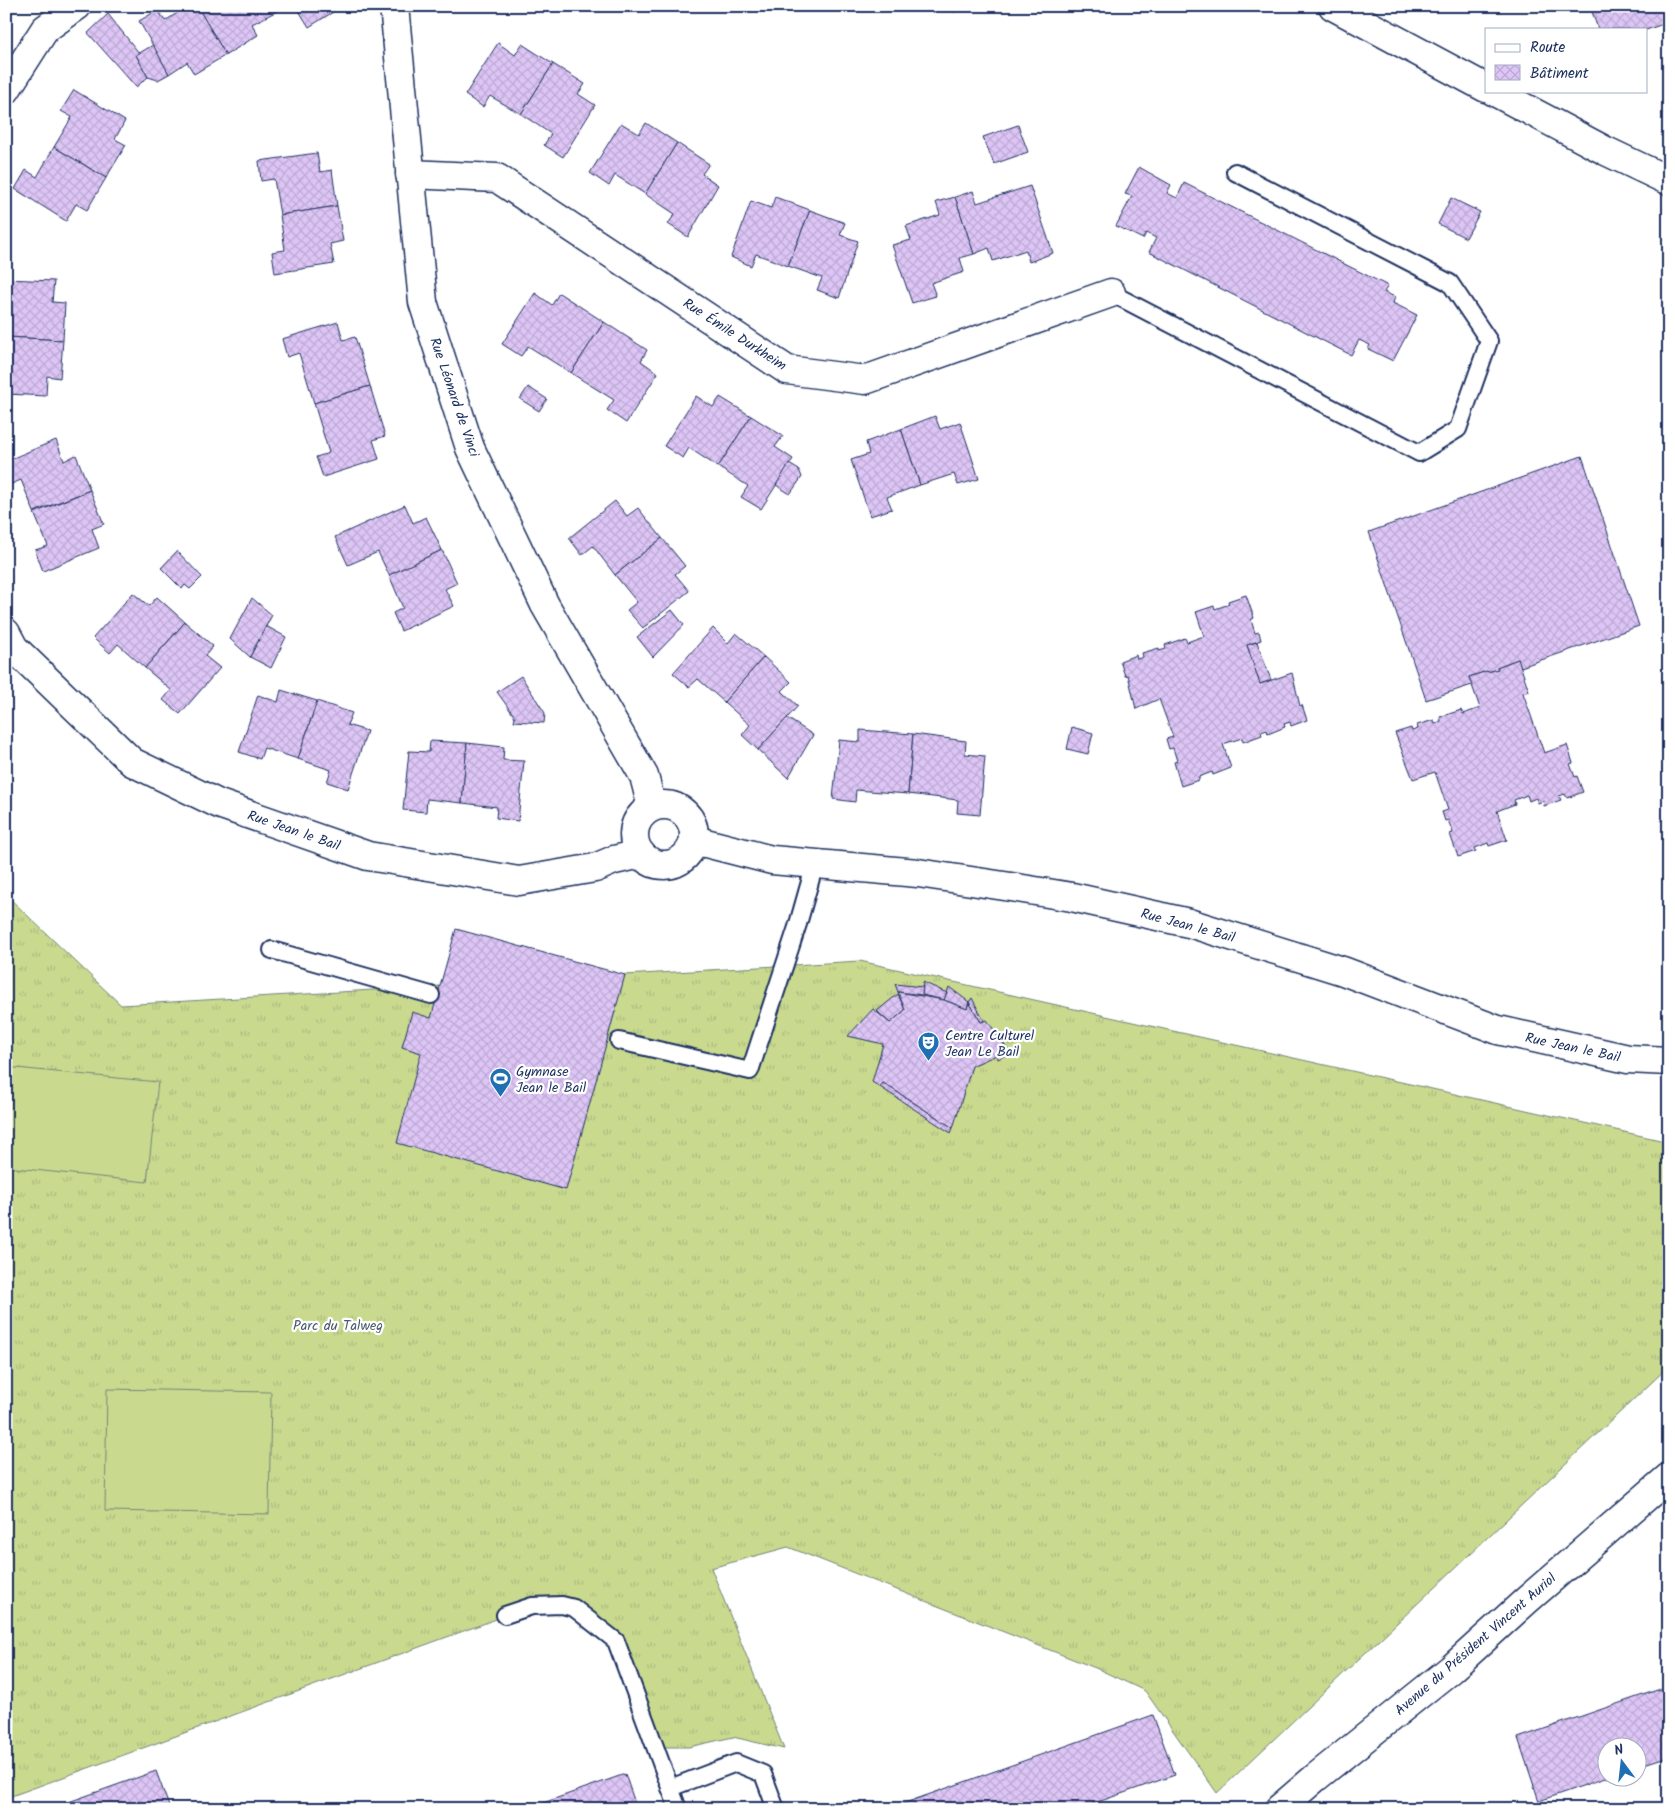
<svg xmlns="http://www.w3.org/2000/svg" width="1675" height="1815" viewBox="0 0 1675 1815" font-family="Kalam,sans-serif">
<defs>
<pattern id="grass-tufts" width="24" height="20" patternUnits="userSpaceOnUse" patternTransform="scale(1.25)"><rect width="24" height="20" fill="#c9da8f"/><path d="M3 7l-1-3M5 7V3M7 7l1-3M15 17l-1-3M17 17v-4M19 17l1-3" fill="none" stroke="#acbb7e"/></pattern>
<pattern id="building-cross-hatch" width="8" height="8" patternUnits="userSpaceOnUse" patternTransform="scale(1.25)"><rect width="8" height="8" fill="#ddc5f5"/><path d="M0 0l8 8M0 8l8-8" fill="none" stroke="#bdaad4"/></pattern>
</defs>
<rect width="100%" height="100%" fill="#fff"/>
<filter id="ink" filterUnits="userSpaceOnUse"><feTurbulence type="fractalNoise" baseFrequency=".02" numOctaves="2"/><feDisplacementMap in="SourceGraphic" scale="10" xChannelSelector="R" yChannelSelector="G"/><feConvolveMatrix kernelMatrix="1 2 1 2 8 2 1 2 1" color-interpolation-filters="sRGB"/></filter>
<g filter="url(#ink)">
<path fill="url(#grass-tufts)" stroke="#728476" d="M6,895L121,1005L860,961L1669,1142V1366L1217,1793L1145,1691L1098,1669L788,1547L711,1568L784,1749L733,1737L689,1747H655L616,1641L574,1608L532,1606L6,1798Z"/>
<g fill="#c9da8f" stroke="#728476">
<path d="M6,1067L158,1082L147,1182L6,1167Z"/>
<path d="M107,1389L271,1392L269,1514L105,1511Z"/>
</g>
<g fill="url(#building-cross-hatch)" stroke="#1b2f5e">
<path d="M188,6H197L226,55L194,74L187,62L169,74L139,21L158,10L165,21Z"/>
<path d="M197,6H280L281,9L252,24L258,35L226,55Z"/>
<path d="M296,6H329L333,12L309,27Z"/>
<path d="M934,6H956L955,12Z"/>
<path d="M1590,6H1669V22L1646,30V29H1598Z"/>
<path d="M108,14L139,53L136,55L148,77L136,87L88,33Z"/>
<path d="M498,43L515,55L522,44L553,64L521,114L490,96L483,107L465,95Z"/>
<path d="M153,45L169,74L158,80L148,77L136,55Z"/>
<path d="M553,64L585,84L578,94L595,105L563,157L544,145L551,134L521,114Z"/>
<path d="M74,90L125,121L115,139L126,145L106,178L54,147L72,117L61,111Z"/>
<path d="M621,123L639,134L646,123L677,143L645,194L615,175L609,186L590,173Z"/>
<path d="M1018,125L1028,152L994,164L983,137Z"/>
<path d="M677,143L709,164L702,174L718,185L688,237L668,224L675,214L645,194Z"/>
<path d="M54,147L106,178L87,210L76,204L66,221L15,189L26,170L37,177Z"/>
<path d="M317,153L320,172L332,170L337,206L280,215L274,179L261,181L259,161Z"/>
<path d="M1139,167L1171,185L1167,193L1177,198L1184,183L1388,286L1384,292L1395,297L1393,303L1417,315L1393,361L1368,349L1370,345L1359,340L1351,355L1149,252L1156,238L1146,233L1143,239L1116,226L1132,196L1125,194Z"/>
<path d="M1030,186L1053,253L1029,262L1026,250L993,261L989,248L974,254L955,197L973,191L977,203Z"/>
<path d="M775,197L810,210L788,266L756,254L751,266L731,257L751,201L771,208Z"/>
<path d="M955,197L974,254L960,258L964,272L931,283L936,296L912,303L892,245L911,240L906,226L940,215L936,202Z"/>
<path d="M1451,198L1480,212L1466,238L1438,224Z"/>
<path d="M337,206L343,241L330,244L334,264L275,273L272,252L285,250L280,215Z"/>
<path d="M810,210L845,223L840,235L858,241L839,298L817,290L822,278L788,266Z"/>
<path d="M6,279L54,281L52,302L65,303L63,340L6,337Z"/>
<path d="M535,293L552,305L559,293L604,322L571,373L528,346L521,356L502,344Z"/>
<path d="M338,322L343,340L355,337L370,386L314,403L299,353L287,357L282,339Z"/>
<path d="M604,322L647,350L641,361L658,373L626,423L607,410L614,400L571,373Z"/>
<path d="M6,337L63,340L60,378L47,376L46,396L6,394Z"/>
<path d="M370,386L385,436L373,440L379,459L323,477L316,457L329,453L314,403Z"/>
<path d="M528,387L547,399L539,411L520,399Z"/>
<path d="M696,396L713,407L720,397L751,416L718,467L689,448L683,458L664,446Z"/>
<path d="M751,416L783,436L775,447L793,459L761,509L741,497L748,486L718,467Z"/>
<path d="M935,416L940,429L960,422L979,479L958,485L954,474L920,485L901,429Z"/>
<path d="M901,429L920,485L887,497L892,509L870,516L851,460L869,454L866,442Z"/>
<path d="M56,440L64,461L76,455L90,490L34,512L21,480L9,485L6,478V461Z"/>
<path d="M1582,456L1639,626L1521,667L1518,659L1497,667L1498,669L1488,672L1487,671L1469,677L1472,685L1426,700L1369,532Z"/>
<path d="M789,464L799,470L802,477L790,494L776,485Z"/>
<path d="M90,490L104,524L92,529L99,548L43,571L35,550L48,546L34,513Z"/>
<path d="M615,501L627,516L638,508L662,538L615,575L593,546L582,555L569,538Z"/>
<path d="M405,505L413,523L426,517L442,550L389,575L378,552L348,565L335,537Z"/>
<path d="M662,538L685,566L675,574L689,591L643,628L627,610L637,602L615,575Z"/>
<path d="M442,550L457,583L445,589L454,606L401,631L393,613L403,608L389,575Z"/>
<path d="M177,551L202,577L190,589L185,585L182,589L161,568Z"/>
<path d="M133,593L149,606L157,597L185,622L145,668L118,644L110,653L93,638Z"/>
<path d="M1246,595L1254,618L1251,620L1255,633L1259,632L1261,640L1247,645L1260,684L1292,673L1300,706L1302,705L1307,720L1291,726L1290,722L1284,724L1285,727L1268,734L1267,730L1261,732L1262,735L1243,742L1242,738L1223,744L1231,768L1213,775L1212,772L1199,777V780L1181,786L1174,762L1177,761L1173,748L1169,749L1166,739L1173,737L1159,699L1136,709L1128,675L1125,676L1120,661L1136,655L1137,659L1143,657L1142,653L1159,648V651L1166,649L1165,645L1185,638L1187,642L1204,636L1196,612L1214,606L1215,609L1229,604L1228,601Z"/>
<path d="M252,598L272,615L250,657L230,639Z"/>
<path d="M672,610L684,625L653,657L637,637Z"/>
<path d="M185,622L213,646L205,656L220,668L180,714L163,700L171,690L145,668Z"/>
<path d="M266,626L286,637L271,668L250,657Z"/>
<path d="M713,628L728,643L736,633L764,657L724,702L698,679L689,687L673,673Z"/>
<path d="M1257,642L1271,680L1260,684L1247,645Z"/>
<path d="M764,657L791,682L782,691L798,706L758,750L742,735L750,725L724,702Z"/>
<path d="M1518,659L1529,691L1523,693L1544,753L1567,745L1573,763L1570,764L1575,777L1577,776L1583,792L1567,798L1565,794L1559,796L1561,800L1544,806L1543,801L1538,803L1536,798L1529,801L1527,795L1514,800L1515,804L1497,811L1507,840L1489,846L1488,843L1475,848L1476,851L1458,857L1450,834L1453,833L1448,820L1445,821L1442,812L1448,810L1435,772L1413,779L1395,733L1411,728L1412,731L1418,729L1417,725L1434,720L1435,724L1441,721L1440,717L1461,710L1463,714L1480,708L1469,677L1487,671L1488,672L1498,669L1497,667Z"/>
<path d="M521,676L545,713L544,723L514,721L515,717L497,692Z"/>
<path d="M281,690L317,701L298,759L264,748L260,759L239,752L258,695L278,702Z"/>
<path d="M317,701L352,713L347,725L367,731L348,789L327,782L331,770L298,759Z"/>
<path d="M787,718L813,735L788,778L758,750Z"/>
<path d="M1072,727L1093,733L1088,754L1067,749Z"/>
<path d="M860,730L913,734L908,794L856,790L855,802L833,799L839,740L860,742Z"/>
<path d="M913,734L966,741L965,754L985,756L980,815L957,813L958,800L908,794Z"/>
<path d="M430,741L467,743L462,803L427,799L426,812L403,810L409,751L429,752Z"/>
<path d="M467,743L504,747L503,760L524,761L518,821L496,818L497,807L462,803Z"/>
<path d="M456,929L625,975L566,1190L397,1143L421,1053L402,1047L412,1012L431,1018Z"/>
<path d="M923,982L947,993L944,1000L922,995Z"/>
<path d="M895,984L923,987L922,995L898,992Z"/>
<path d="M949,987L969,1002L967,1009L944,1000Z"/>
<path d="M898,992L944,1000L967,1009L969,1002L981,1022L987,1020L1010,1053L998,1059L996,1055L972,1066L953,1128L883,1083L880,1087L872,1082L883,1044L848,1036L873,1009L890,1023L905,1010Z"/>
<path d="M898,994L905,1010L890,1023L877,1011Z"/>
<path d="M972,998L984,1021L981,1022L969,1002Z"/>
<path d="M883,1083L953,1128L951,1133L880,1087Z"/>
<path d="M1669,1686V1756L1638,1766V1748H1608V1777L1539,1801L1518,1738Z"/>
<path d="M1153,1715L1175,1775L1078,1809H888Z"/>
<path d="M156,1771L170,1809H49Z"/>
<path d="M625,1774L637,1809H526Z"/>
</g>
<g fill="none" stroke-linecap="round" stroke-linejoin="round">
<defs>
<g id="lane">
<path d="M1111,293L1419,453L1458,429L1489,341L1450,283L1235,172"/>
<path d="M272,950L431,995"/>
<path d="M619,1041L750,1071L798,924L815,864"/>
<path d="M505,1615L532,1606L562,1605L574,1608L616,1641L678,1809"/>
<path d="M670,1788L736,1763L763,1774L776,1809"/>
</g>
<g id="street">
<path d="M394,6L423,302L470,448L545,605L644,776L652,807"/>
<path d="M410,174L497,178L787,370L865,380L1111,293"/>
</g>
<g id="secondary">
<path d="M1333,6L1486,88"/>
<path d="M6,90L45,29L77,6"/>
<path d="M1493,91L1606,151L1669,181"/>
<path d="M6,633L14,648L132,762L219,804L368,856L519,881L595,868L614,860L641,854"/>
<circle cx="664" cy="835" r="30"/>
<path d="M694,840L772,860L918,873L1011,887L1072,897L1189,923L1343,971L1498,1030L1628,1059L1669,1061"/>
<path d="M1279,1809L1315,1778L1451,1669L1527,1600L1669,1477"/>
</g>
</defs>
<use href="#lane" stroke="#1b2f5e" stroke-width="20"/>
<use href="#street" stroke="#1b2f5e" stroke-width="31"/>
<use href="#secondary" stroke="#1b2f5e" stroke-width="31"/>
<use href="#lane" stroke="#fff" stroke-width="16"/>
<use href="#street" stroke="#fff" stroke-width="28"/>
<use href="#secondary" stroke="#fff" stroke-width="28"/>
</g>
</g>
<defs>
<symbol id="theatre-pin" viewBox="-11 -11 22 30"><path d="M0 17L-7.5 6A9.5 9.5 0 1 1 7.5 6Z" fill="#1f6fb2" stroke="#fff"/><path d="M-5-5.5Q0-4 5-5.5V0Q5 5 0 6Q-5 5-5 0ZM-3.3-2.5H-1v1.5H-3.3ZM1-2.5H3.3v1.5H1ZM-2.8 1Q0 5.5 2.8 1Z" fill="#fff"/></symbol>
<symbol id="stadium-pin" viewBox="-11 -11 22 30"><path d="M0 17L-7.5 6A9.5 9.5 0 1 1 7.5 6Z" fill="#1f6fb2" stroke="#fff"/><path d="M0-5a6.5 5 0 1 0 0 10a6.5 5 0 1 0 0-10ZM-3.5-1.8h7v3.6h-7Z" fill="#fff"/></symbol>
</defs>
<g fill-rule="evenodd">
<use href="#theatre-pin" x="916" y="1030" width="25" height="34"/>
<use href="#stadium-pin" x="488" y="1066" width="25" height="34"/>
</g>
<g text-anchor="middle" stroke-width="4.5" stroke-linejoin="round" paint-order="stroke">
<g font-size="14" fill="#1b2f5e" stroke="#fff">
<text transform="translate(735 334) rotate(33)" y="5">Rue Émile Durkheim</text>
<text transform="translate(455 397) rotate(71)" y="5">Rue Léonard de Vinci</text>
<text transform="translate(294 830) rotate(19)" y="5">Rue Jean le Bail</text>
<text transform="translate(1188 925) rotate(15)" y="5">Rue Jean le Bail</text>
<text transform="translate(1573 1047) rotate(12)" y="5">Rue Jean le Bail</text>
<text transform="translate(1475 1644) rotate(-41)" y="5">Avenue du Président Vincent Auriol</text>
</g>
<g font-size="14" fill="#1b2f5e" stroke="#fff" text-anchor="start">
<text x="945" y="1040">Centre Culturel<tspan x="945" dy="16">Jean Le Bail</tspan></text>
<text x="516" y="1076">Gymnase<tspan x="516" dy="16">Jean le Bail</tspan></text>
</g>
<g font-size="14" fill="#465a6a" stroke="#fff">
<text x="338" y="1330">Parc du Talweg</text>
</g>
</g>
<rect width="1675" height="1815" fill="none" stroke="#fff" stroke-width="25"/>
<rect x="12" y="12" width="1650" height="1790" fill="none" stroke="#1b2f5e" stroke-width="2" filter="url(#ink)"/>
<rect x="1485" y="28" width="162" height="65" fill="#ffffff" stroke="#a4acbf"/>
<rect x="1495" y="44" width="25" height="8" fill="#ffffff" stroke="#a4acbf"/>
<text x="1530" y="52" font-size="15" fill="#1b2f5e">Route</text>
<rect x="1495" y="65" width="25" height="15" fill="url(#building-cross-hatch)" stroke="#a4acbf"/>
<text x="1530" y="78" font-size="15" fill="#1b2f5e">Bâtiment</text>
<g transform="translate(1622 1762) rotate(345)"><circle r="24" fill="#ffffff" stroke="#a4acbf"/>
<path d="M0-4L9 19L0 12L-9 19Z" fill="#1f6fb2"/>
<text y="-8" font-size="14" font-weight="bold" text-anchor="middle" fill="#1b2f5e">N</text>
</g>
</svg>
